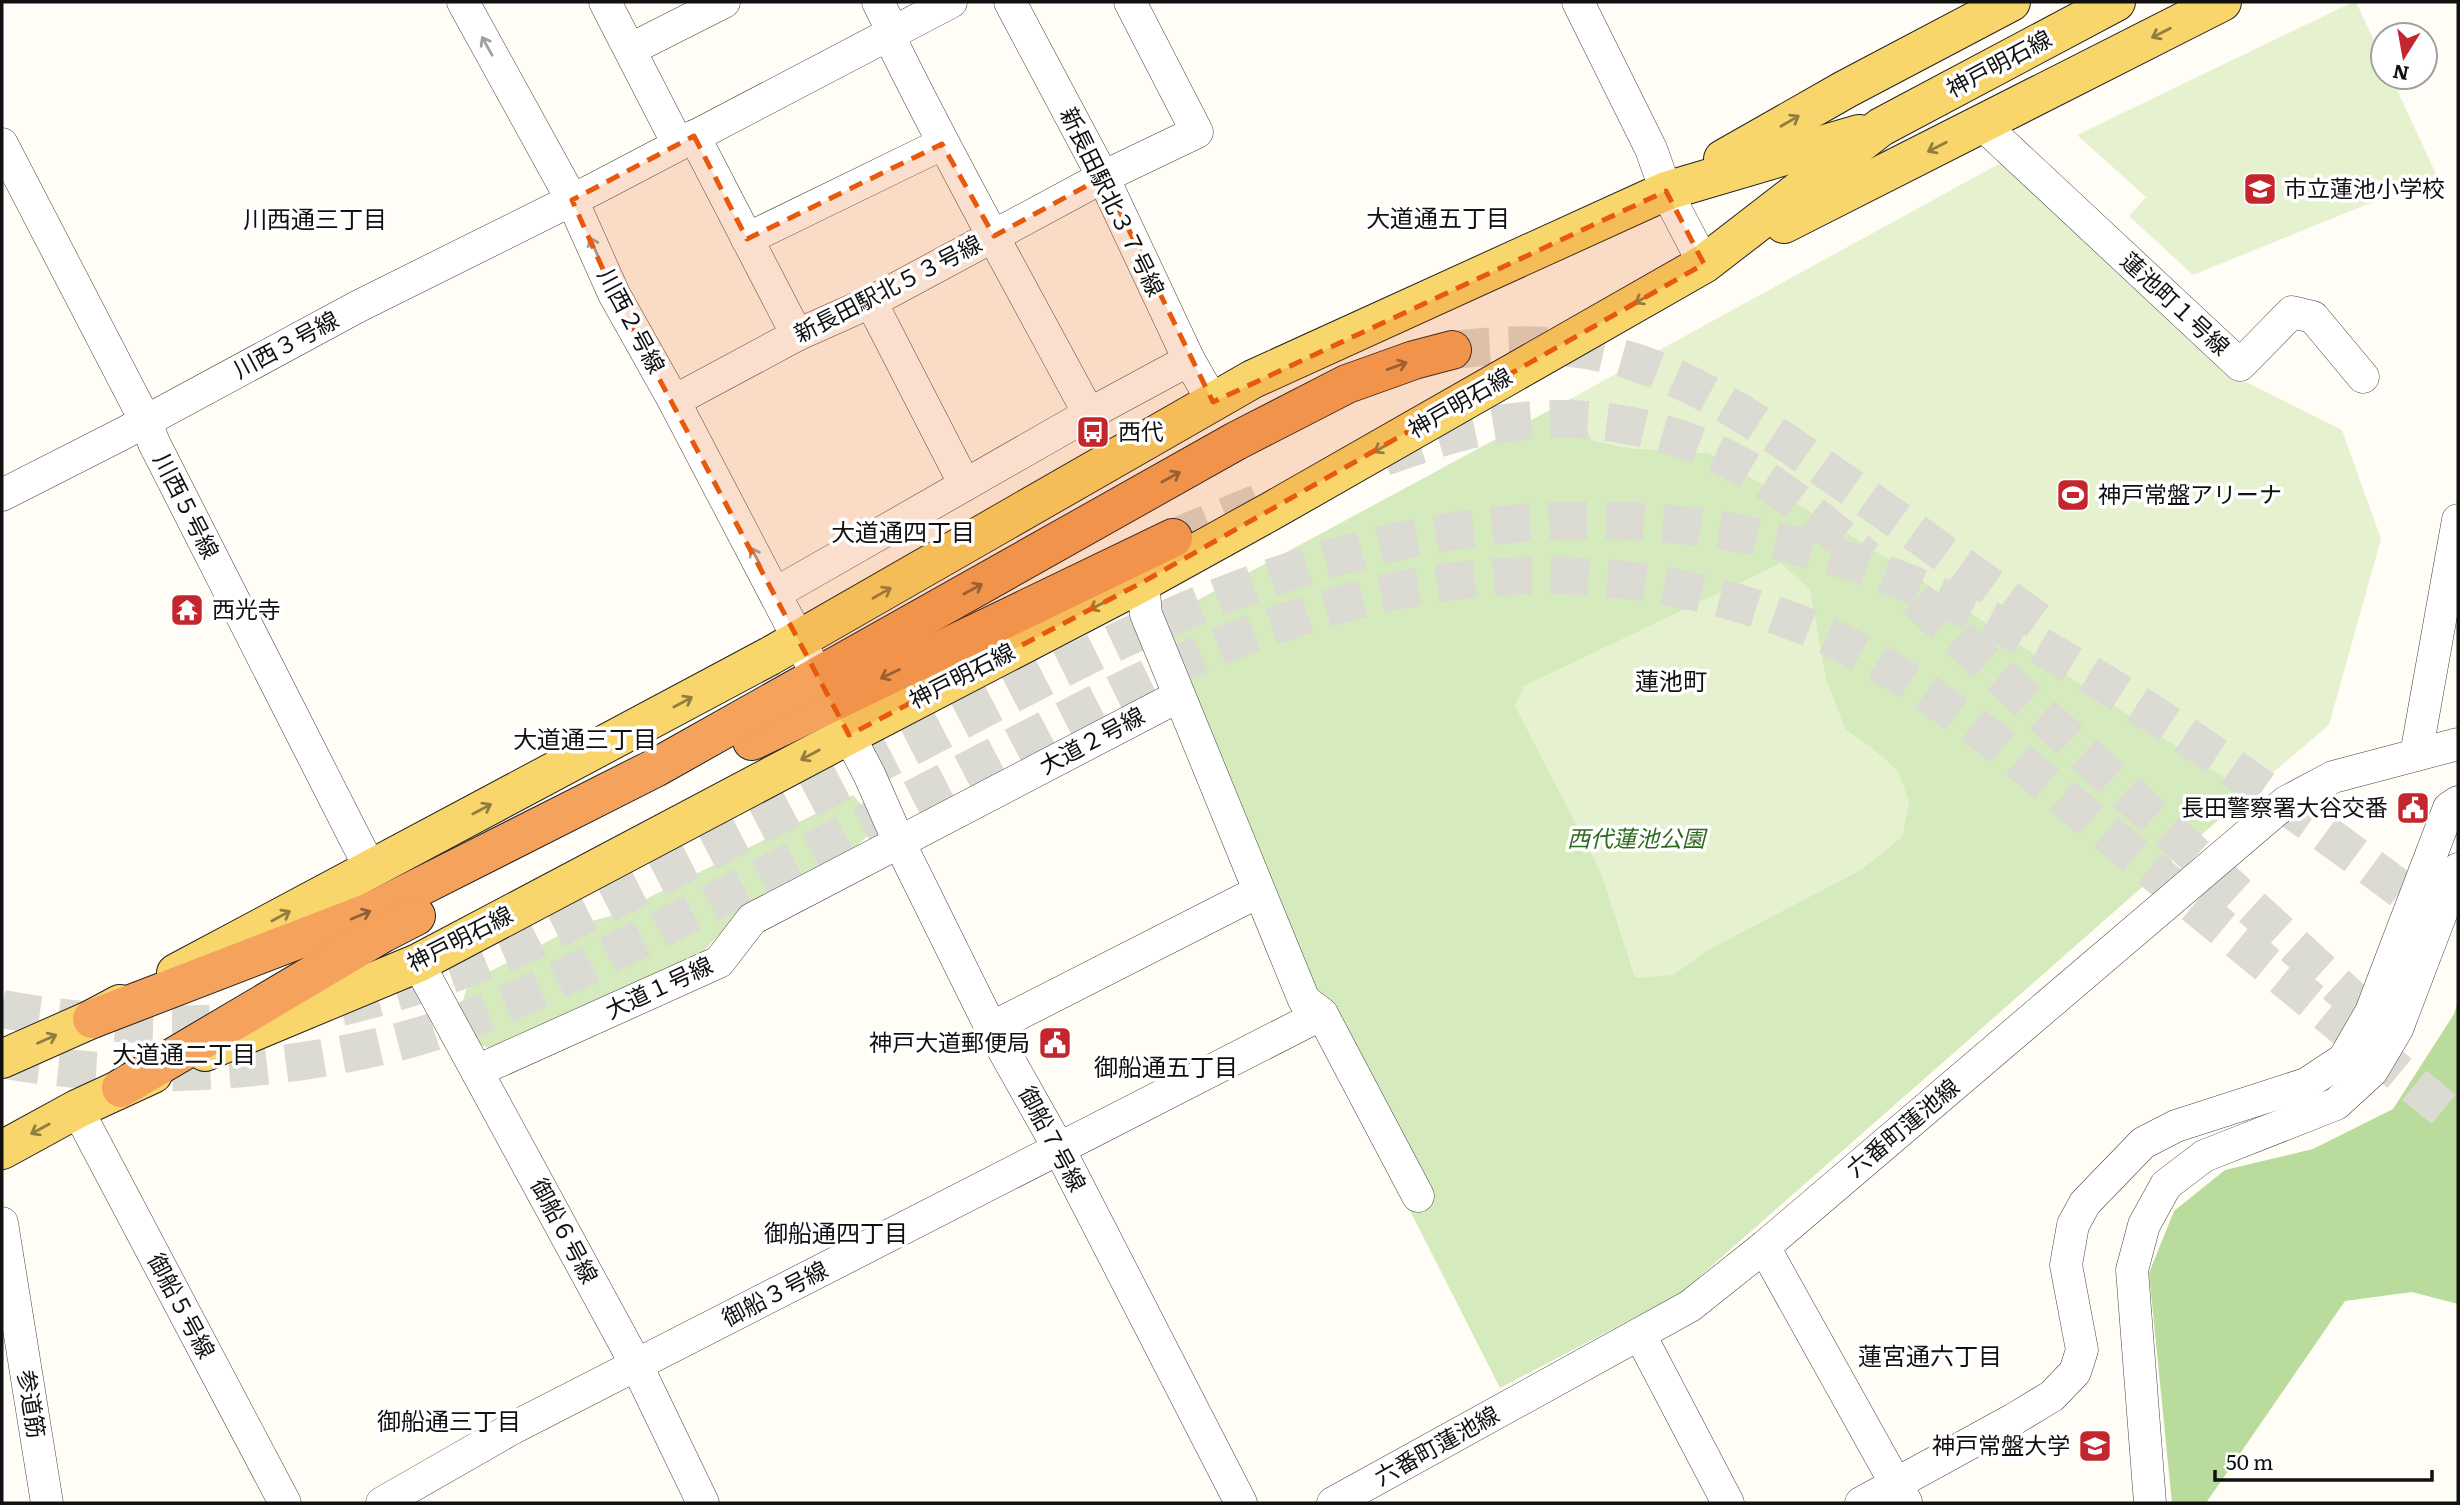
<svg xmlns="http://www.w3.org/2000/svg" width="2460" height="1505" viewBox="0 0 2460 1505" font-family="Literata,'Noto Sans JP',serif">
<rect width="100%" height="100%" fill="#fffdf5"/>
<g fill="#d5ebbd">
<path d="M1572,398L1592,440L1629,448L1709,453L1853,536L2249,793L1681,1293L1500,1388L1319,1031L1161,620Z"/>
<path d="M853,795L865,809L868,835L856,847L745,907L698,957L500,1052L481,1045L461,1008L468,983L581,924L614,915Z"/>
</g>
<path fill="#b9dc9c" d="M2458,1002V1304L2412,1292L2345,1301L2206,1503H2172L2149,1273L2174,1211L2225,1170L2313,1149L2393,1109L2454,1014Z"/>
<g fill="#e6f2cf">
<path d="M2353,2H2356L2383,60V77H2391L2437,176L2193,275L2129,216L2146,197L2077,135Z"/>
<path d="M2006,160L2238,378L2342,430L2381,539L2329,725L2249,793L1853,536L1709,453L1629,448L1592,440L1572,398Z"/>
<path d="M1781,563L1810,590L1826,678L1845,729L1872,748L1898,771L1909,802L1902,837L1861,870L1710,949L1673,975L1635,978L1601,873L1515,706L1524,686Z"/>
</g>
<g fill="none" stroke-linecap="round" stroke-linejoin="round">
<g stroke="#dbdad3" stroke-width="38" stroke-dasharray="38 19" stroke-linecap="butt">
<path d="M1452,350C1505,344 1558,342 1610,355C1691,375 1765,427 1833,475C1907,526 1980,579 2053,632"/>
<path d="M1384,457C1411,448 1437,438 1465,431C1566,406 1663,420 1752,472C1794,497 1830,529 1867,559"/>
<path d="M1173,538L1258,503"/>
<path d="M1916,599L2393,1037"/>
<path d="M341,1007C408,991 466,970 529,943C660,878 789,809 920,742C1042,678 1168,610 1300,568C1499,504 1702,501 1898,579C2018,626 2128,695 2233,768C2310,822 2384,876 2458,933"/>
<path d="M2,1009C81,1023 160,1028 240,1022"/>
<path d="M2,1059C126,1083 276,1073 398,1042C450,1029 498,1007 547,986C696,912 844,834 992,758C1072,716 1152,673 1235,640C1427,564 1613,549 1807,627C1876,655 1937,700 1997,743L2458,1121"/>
</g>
<defs>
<g id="minor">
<path d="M463,2L572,200L614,294L674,401L810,661"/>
<path d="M605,2L678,144"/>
<path d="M878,2L893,32L895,48C956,172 1024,292 1089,414"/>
<path d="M1010,2L1103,177L1189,360L1213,402"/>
<path d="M1578,2L1651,149L1666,191L1704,264"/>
<path d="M631,49L724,2"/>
<path d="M1982,124L2240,365L2292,312L2313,317L2363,377"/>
<path d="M694,136L797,335"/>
<path d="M2,144L145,420L154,443L370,868"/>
<path d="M747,239L942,144"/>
<path d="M871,302L965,485"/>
<path d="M674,401L797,335L871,302L1103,177L1197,132L1130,2"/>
<path d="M2,495L122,434L357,307L594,189L951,2"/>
<path d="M1143,582L1146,614L1304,1000L1322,1014L1418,1196"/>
<path d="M776,593L1089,414L1189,360"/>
<path d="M837,713L869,774L899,842L991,1028L1058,1147L1241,1503"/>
<path d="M2416,755L2458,520"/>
<path d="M418,963L637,1366L703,1503"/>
<path d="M991,1028L1258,892"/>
<path d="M477,1071L719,962L752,919L1179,696"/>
<path d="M77,1109L285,1503"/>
<path d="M2,1223L47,1503"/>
<path d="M1764,1247L1906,1502"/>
<path d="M1640,1335L1728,1503"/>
<path d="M382,1503L513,1428L1322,1014"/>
<path d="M1333,1503L1690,1306L1764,1247L2286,802L2333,777L2458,744"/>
<path d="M1861,1503L2014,1419L2052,1396L2075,1372L2082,1350L2066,1265L2073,1225L2085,1203L2143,1143L2176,1126L2306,1084L2344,1059L2371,1012L2449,808L2458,802"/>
<path d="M2150,1503L2132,1270L2144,1225L2166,1185L2204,1156L2336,1104L2372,1071L2397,1029L2458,869"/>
</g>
<g id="major">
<path d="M1723,159L1846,89L2011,2"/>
<path d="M1784,224L2222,2"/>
<path d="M176,973L770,656L1253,379L1666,191L1859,134"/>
<path d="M205,1052L418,963L849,735L1143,582L1273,510L1704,264L1881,127L2116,2"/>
<path d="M2,1059L92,1019L120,1004"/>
<path d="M2,1150L77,1109L153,1074"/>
</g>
<g id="highway">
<path d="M752,741L1173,538"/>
<path d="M92,1019L370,912L655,768L1236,441L1347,384L1414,360L1452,350"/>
<path d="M121,1088L383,933L416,916"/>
</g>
</defs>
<use href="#minor" stroke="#444" stroke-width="33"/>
<use href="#major" stroke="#222" stroke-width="40"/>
<use href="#highway" stroke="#222" stroke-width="40"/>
<use href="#minor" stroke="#fff" stroke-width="32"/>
<use href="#major" stroke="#f9d66b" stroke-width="38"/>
<use href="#highway" stroke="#f5a25d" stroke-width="38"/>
</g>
<defs><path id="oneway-shaft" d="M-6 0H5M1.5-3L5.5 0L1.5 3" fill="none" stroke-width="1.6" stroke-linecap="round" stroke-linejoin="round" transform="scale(1.75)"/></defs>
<g stroke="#917d42">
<use href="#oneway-shaft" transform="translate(2161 33) rotate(153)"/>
<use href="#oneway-shaft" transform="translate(1790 121) rotate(-30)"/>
<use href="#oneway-shaft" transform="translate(1937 147) rotate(153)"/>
<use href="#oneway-shaft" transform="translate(1644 298) rotate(150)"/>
<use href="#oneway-shaft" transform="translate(1383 447) rotate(150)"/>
<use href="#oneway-shaft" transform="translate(882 593) rotate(-30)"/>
<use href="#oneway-shaft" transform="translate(1099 605) rotate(153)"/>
<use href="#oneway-shaft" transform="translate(683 702) rotate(-28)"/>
<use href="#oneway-shaft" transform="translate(810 755) rotate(152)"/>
<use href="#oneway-shaft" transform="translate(482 809) rotate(-28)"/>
<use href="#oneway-shaft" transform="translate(281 916) rotate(-29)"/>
<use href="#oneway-shaft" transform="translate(47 1039) rotate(-24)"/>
<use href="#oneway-shaft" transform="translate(40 1129) rotate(151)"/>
</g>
<g stroke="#a0a0a0">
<use href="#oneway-shaft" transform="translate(487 46) rotate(-119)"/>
<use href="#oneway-shaft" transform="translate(594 247) rotate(-113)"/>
<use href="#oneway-shaft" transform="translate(756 557) rotate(-118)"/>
</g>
<g stroke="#8e613b">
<use href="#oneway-shaft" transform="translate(1397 366) rotate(-20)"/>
<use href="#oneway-shaft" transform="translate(1171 477) rotate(-29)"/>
<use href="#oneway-shaft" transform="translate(973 589) rotate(-29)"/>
<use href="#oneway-shaft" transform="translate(890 674) rotate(154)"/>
<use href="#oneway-shaft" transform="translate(361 915) rotate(-22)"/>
</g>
<path fill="#e8590c" fill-opacity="0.2" stroke="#e8590c" stroke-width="5" stroke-dasharray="14 9" stroke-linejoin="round" d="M694,136L747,239L942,144L994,236L1103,177L1213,402L1666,191L1704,264L1143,582L849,735L614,294L572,200Z"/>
<defs>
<symbol id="school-square" viewBox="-11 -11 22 22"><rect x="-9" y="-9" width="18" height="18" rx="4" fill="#c4262e" stroke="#fff"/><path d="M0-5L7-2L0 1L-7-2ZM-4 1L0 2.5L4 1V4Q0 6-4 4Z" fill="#fff"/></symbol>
<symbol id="bus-square" viewBox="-11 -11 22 22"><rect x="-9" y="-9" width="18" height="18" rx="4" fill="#c4262e" stroke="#fff"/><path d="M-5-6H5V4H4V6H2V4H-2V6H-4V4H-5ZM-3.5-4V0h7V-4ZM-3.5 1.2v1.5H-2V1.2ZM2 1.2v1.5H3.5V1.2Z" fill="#fff"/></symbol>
<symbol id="stadium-square" viewBox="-11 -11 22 22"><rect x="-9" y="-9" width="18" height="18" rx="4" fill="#c4262e" stroke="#fff"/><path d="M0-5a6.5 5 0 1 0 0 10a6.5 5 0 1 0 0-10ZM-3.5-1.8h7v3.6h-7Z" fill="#fff"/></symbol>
<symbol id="temple-square" viewBox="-11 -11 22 22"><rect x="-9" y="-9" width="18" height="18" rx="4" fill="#c4262e" stroke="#fff"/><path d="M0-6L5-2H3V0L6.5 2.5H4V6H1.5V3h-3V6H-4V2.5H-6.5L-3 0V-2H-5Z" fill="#fff"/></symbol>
<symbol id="civic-square" viewBox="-11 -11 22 22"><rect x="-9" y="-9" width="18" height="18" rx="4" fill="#c4262e" stroke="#fff"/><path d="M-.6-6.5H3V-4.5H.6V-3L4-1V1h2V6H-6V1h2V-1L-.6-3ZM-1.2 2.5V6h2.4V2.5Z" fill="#fff"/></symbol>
<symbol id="university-square" viewBox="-11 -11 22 22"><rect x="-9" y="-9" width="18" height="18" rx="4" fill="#c4262e" stroke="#fff"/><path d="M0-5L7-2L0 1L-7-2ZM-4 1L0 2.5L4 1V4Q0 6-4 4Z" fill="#fff"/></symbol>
</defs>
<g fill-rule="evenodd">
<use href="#school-square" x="2241" y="170" width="38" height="38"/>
<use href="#bus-square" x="1074" y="413" width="38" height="38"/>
<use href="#stadium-square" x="2054" y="476" width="38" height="38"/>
<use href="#temple-square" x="168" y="591" width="38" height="38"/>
<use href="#civic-square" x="2394" y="789" width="38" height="38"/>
<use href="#civic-square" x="1036" y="1024" width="38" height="38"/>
<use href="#university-square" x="2076" y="1427" width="38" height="38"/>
</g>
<g text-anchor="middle" stroke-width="7" stroke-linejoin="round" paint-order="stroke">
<g font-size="23" fill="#111" stroke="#fff">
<text transform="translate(1999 64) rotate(-28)" y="8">神戸明石線</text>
<text transform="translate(1112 202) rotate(64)" y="8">新長田駅北３７号線</text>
<text transform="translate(888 289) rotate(-27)" y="8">新長田駅北５３号線</text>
<text transform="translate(2175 304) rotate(43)" y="8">蓮池町１号線</text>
<text transform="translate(631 321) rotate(62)" y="8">川西２号線</text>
<text transform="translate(286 345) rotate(-28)" y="8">川西３号線</text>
<text transform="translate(1460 403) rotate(-30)" y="8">神戸明石線</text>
<text transform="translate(186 506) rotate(63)" y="8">川西５号線</text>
<text transform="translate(962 676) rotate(-27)" y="8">神戸明石線</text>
<text transform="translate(1092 741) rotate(-28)" y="8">大道２号線</text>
<text transform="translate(460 939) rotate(-27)" y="8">神戸明石線</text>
<text transform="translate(659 988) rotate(-25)" y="8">大道１号線</text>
<text transform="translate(1903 1128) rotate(-40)" y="8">六番町蓮池線</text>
<text transform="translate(1052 1139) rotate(62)" y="8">御船７号線</text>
<text transform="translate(564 1231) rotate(62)" y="8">御船６号線</text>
<text transform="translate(775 1294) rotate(-27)" y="8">御船３号線</text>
<text transform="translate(181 1306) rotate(62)" y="8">御船５号線</text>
<text transform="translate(31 1404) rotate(81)" y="8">参道筋</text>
<text transform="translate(1437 1446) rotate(-29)" y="8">六番町蓮池線</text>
</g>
<g font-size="23" fill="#111" stroke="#fff" text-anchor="start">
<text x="2284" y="197">市立蓮池小学校</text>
<text x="1118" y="440">西代</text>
<text x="2098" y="503">神戸常盤アリーナ</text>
<text x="212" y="618">西光寺</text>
<text x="2388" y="816" text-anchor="end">長田警察署大谷交番</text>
<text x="1030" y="1051" text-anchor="end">神戸大道郵便局</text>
<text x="2070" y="1454" text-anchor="end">神戸常盤大学</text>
</g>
<g font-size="23" font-style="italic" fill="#2f6b1f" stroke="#fff">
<text x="1636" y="847">西代蓮池公園</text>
</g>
<g font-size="24" fill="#111" stroke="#fff">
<text x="1438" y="227">大道通五丁目</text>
<text x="315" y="228">川西通三丁目</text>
<text x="903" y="541">大道通四丁目</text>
<text x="1671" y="690">蓮池町</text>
<text x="585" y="748">大道通三丁目</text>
<text x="184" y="1063">大道通二丁目</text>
<text x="1166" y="1076">御船通五丁目</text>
<text x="836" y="1242">御船通四丁目</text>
<text x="1930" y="1365">蓮宮通六丁目</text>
<text x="449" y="1430">御船通三丁目</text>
</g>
</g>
<rect width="2460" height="1505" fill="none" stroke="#111111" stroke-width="7"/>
<g transform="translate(2404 56) rotate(191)"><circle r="33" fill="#ffffff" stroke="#a0a0a0" stroke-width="2"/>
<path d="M0-5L12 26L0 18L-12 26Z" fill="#c4262e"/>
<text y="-10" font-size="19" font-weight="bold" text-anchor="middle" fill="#111111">N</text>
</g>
<path d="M2215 1470v10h217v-10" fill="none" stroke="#111111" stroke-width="3.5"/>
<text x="2226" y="1470" font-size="21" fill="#111111" stroke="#ffffff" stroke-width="5" paint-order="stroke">50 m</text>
</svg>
